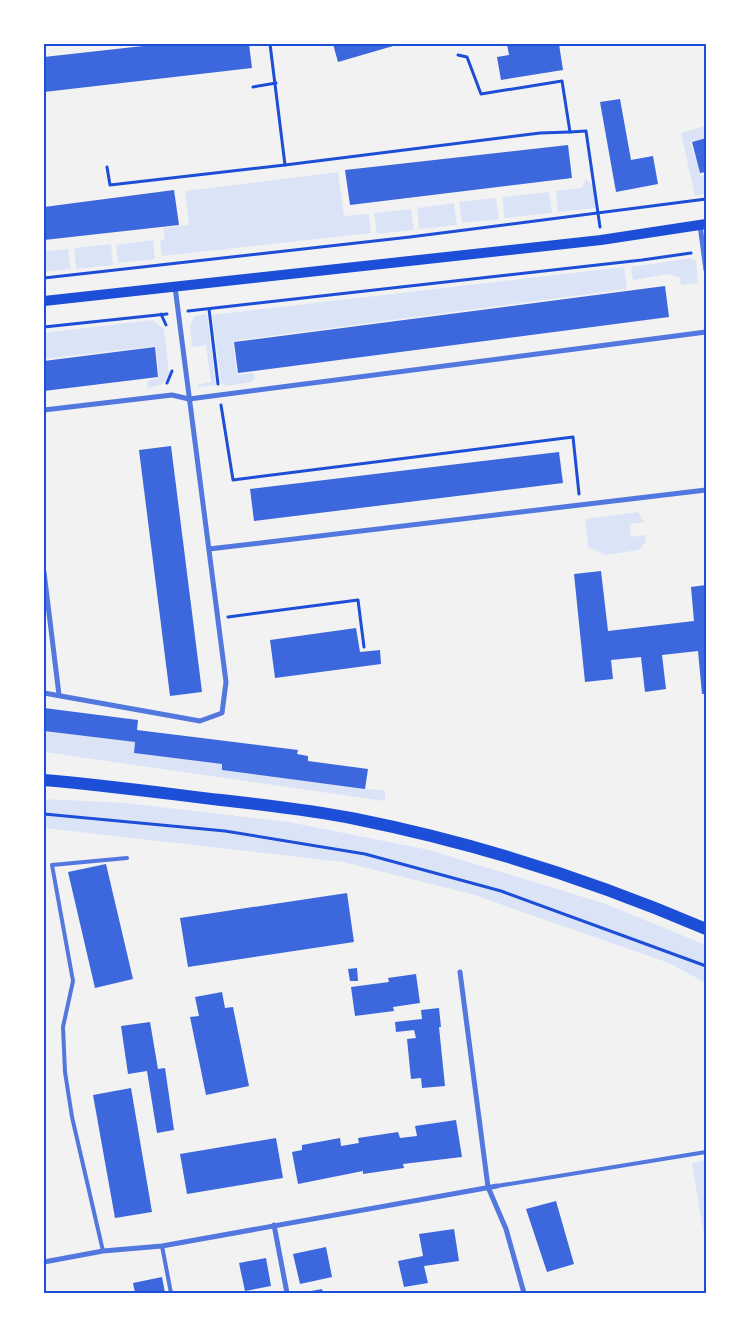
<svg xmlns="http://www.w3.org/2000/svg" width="750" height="1337" viewBox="0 0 750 1337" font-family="Bitter,serif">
<rect width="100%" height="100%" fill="#f2f2f2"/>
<g fill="#dbe4f7">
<path d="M706,126V137L690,142L701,176L706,174V194L695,196L681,133Z"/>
<path d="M338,172L344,216L369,214L371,233L162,256L160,240L165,239L163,228L189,225L185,191Z"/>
<path d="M586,178L593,187L596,208L558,212L556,191L582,188Z"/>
<path d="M549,192L552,213L504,218L503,197Z"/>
<path d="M496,198L499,219L462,223L459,202Z"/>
<path d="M454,203L457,225L419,229L417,208Z"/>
<path d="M411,209L414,230L377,234L374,213Z"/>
<path d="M153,240L155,259L118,263L116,245Z"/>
<path d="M111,244L113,265L76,269L74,248Z"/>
<path d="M68,249L71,269L44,272V251Z"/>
<path d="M691,258L696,260L698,283L681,285L680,278L668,274L633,280L631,267Z"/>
<path d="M624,267L627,289L233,341L237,375L253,373L255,379L251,382L227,386L221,383L212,315Z"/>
<path d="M207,314L216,385L198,387L197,385L211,382L206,345L192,347L190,327L194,316Z"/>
<path d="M152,320L164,329L169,373L163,384L148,388L147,381L159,378L156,346L44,359V333Z"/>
<path d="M638,512L644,522L630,524L631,537L645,535L646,541L639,550L606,555L588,547L585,519Z"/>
<path d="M44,731L135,742L134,753L222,764V770L385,791V801L44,752Z"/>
<path d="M44,799L126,803L289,822L429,850L603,903L706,945V983L669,963L471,894L343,862L44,828Z"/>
<path d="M706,1160V1248L692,1163Z"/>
</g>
<g fill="#3d67dc">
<path d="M161,44H249L252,68L44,92V57Z"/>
<path d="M333,44H400L338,62Z"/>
<path d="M507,44H559L563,70L501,80L497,57L509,55Z"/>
<path d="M620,99L631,160L653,156L658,184L616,192L600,102Z"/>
<path d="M706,138V172L700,173L692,142Z"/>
<path d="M568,145L572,178L350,205L345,170Z"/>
<path d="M174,190L179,225L44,240V207Z"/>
<path d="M665,286L669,317L238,373L234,342Z"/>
<path d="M155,347L158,377L44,391V361Z"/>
<path d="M171,446L202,692L170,696L139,450Z"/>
<path d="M559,452L563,483L254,521L250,489Z"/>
<path d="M601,571L608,631L694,621L691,587L706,585V694H702L698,651L662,655L666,689L645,692L641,657L611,660L613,679L585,682L574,574Z"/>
<path d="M356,628L360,652L380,650L381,664L275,678L270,640Z"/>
<path d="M44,708L138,720L137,730L298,750L297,754L308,756V761L368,769L365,789L222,770V764L134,753L135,742L44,731Z"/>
<path d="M106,864L133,979L95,988L68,872Z"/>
<path d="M347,893L354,942L188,967L180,918Z"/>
<path d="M357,968L358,981H350L348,969Z"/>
<path d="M416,974L420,1003L393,1007L394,1011L355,1016L351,987L389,982L388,978Z"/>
<path d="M222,992L225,1008L233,1007L249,1086L206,1095L190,1017L199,1016L195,997Z"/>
<path d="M439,1008L441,1027H439L445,1086L422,1088L421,1078L411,1079L407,1039L416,1038L414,1030L396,1032L395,1022L422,1019L421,1010Z"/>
<path d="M150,1022L158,1069L165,1068L174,1130L157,1133L147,1071L128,1074L121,1026Z"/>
<path d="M131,1088L152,1212L115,1218L93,1095Z"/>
<path d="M456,1120L462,1157L403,1164L404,1168L363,1174V1171L298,1184L292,1152L302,1150V1145L340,1138L341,1146L359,1143L358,1138L398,1132L400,1138L417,1136L415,1126Z"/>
<path d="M276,1138L283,1178L187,1194L180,1154Z"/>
<path d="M556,1201L574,1264L547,1272L526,1209Z"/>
<path d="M454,1229L459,1261L424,1266L428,1283L404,1287L398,1261L423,1256L419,1234Z"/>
<path d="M326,1247L332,1277L300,1284L293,1254Z"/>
<path d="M266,1258L271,1286L245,1291L239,1263Z"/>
<path d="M162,1277L165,1293H135L133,1283Z"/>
<path d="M322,1289L323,1293H306V1292Z"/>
</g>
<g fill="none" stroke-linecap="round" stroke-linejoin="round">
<g stroke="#1d4ed8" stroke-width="3">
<path d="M458,55L467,57L481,94L562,81L570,132L586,131L600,227"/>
<path d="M253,87L276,83"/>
<path d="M285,165L540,133L570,132"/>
<path d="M107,167L110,185L285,165L270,44"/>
<path d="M44,278L410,237L706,199"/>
<path d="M209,309L218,384"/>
<path d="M188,311L642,260L691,253"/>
<path d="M161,314L166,325"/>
<path d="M44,327L167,314"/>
<path d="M167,383L172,371"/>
<path d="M221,405L233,480L573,437L579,494"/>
<path d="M228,617L358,600L364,647"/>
<path d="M44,814L225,831L365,854L501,891L706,966"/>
</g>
<g stroke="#5277de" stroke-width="4">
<path d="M497,1186L706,1152"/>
<path d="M162,1246L171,1293"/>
<path d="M103,1251L72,1117L65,1072L63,1027L73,981L52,865L127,858"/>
</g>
<g stroke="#5277de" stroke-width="5">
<path d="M700,225L706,270"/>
<path d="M44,410L172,395L189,399L706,332"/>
<path d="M209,549L706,490"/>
<path d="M44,572L59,695"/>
<path d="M44,693L200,721L222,713L226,682L175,287"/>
<path d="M460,972L488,1187L506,1229L524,1293"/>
<path d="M274,1225L287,1293"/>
<path d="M44,1262L103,1251L162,1246L497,1186"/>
</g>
<path stroke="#1d4ed8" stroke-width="10" d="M44,301L601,240L706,224"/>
<path stroke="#1d4ed8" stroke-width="12" d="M44,780C103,785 162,793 221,800C266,805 311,810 356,819C476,843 594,881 706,929"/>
</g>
<rect width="750" height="1337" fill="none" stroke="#ffffff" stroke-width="90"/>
<rect x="45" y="45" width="660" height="1247" fill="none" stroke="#1d4ed8" stroke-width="2"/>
</svg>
